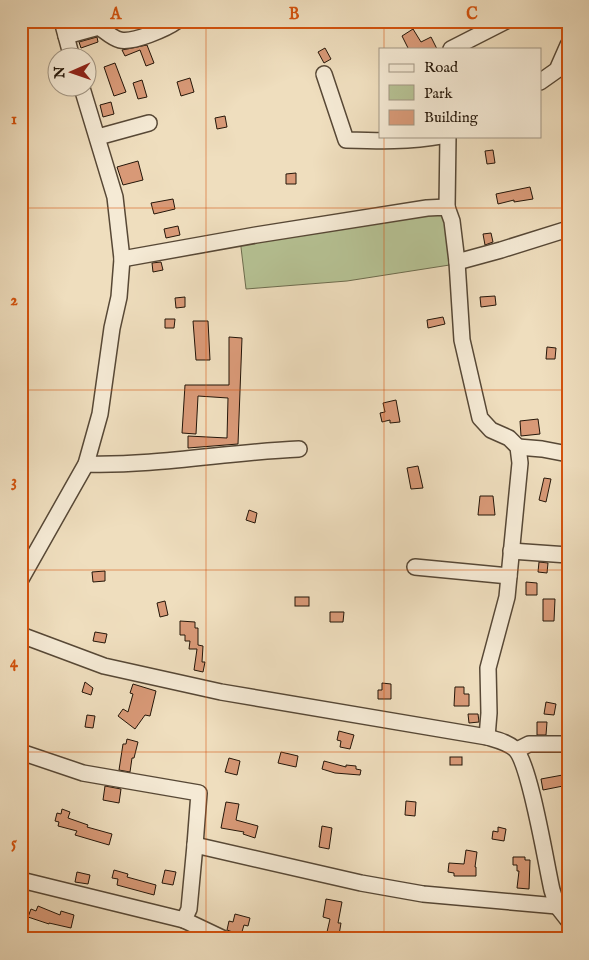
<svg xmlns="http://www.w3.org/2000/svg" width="589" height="960" viewBox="0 0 589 960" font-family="'IM FELL English',serif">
<rect width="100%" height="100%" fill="#efdebe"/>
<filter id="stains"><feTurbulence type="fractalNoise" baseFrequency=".004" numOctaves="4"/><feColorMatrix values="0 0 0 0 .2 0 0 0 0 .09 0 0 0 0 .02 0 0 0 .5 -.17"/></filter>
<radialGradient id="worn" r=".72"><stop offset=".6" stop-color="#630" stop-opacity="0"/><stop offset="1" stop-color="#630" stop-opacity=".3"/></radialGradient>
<path fill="#b6c294" stroke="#6d6c4e" d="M447,208L456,264L347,281L246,289L240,239Z"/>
<g fill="#d89977" stroke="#241609">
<path d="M413,29L421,42L431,37L437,49H406L408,48L402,36Z"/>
<path d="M97,37L98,42L81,48L79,42Z"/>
<path d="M147,45L154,63L146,66L140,50L125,56L122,50Z"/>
<path d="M325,48L331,59L324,63L318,52Z"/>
<path d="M115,63L126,92L114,96L104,67Z"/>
<path d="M190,78L194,92L181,96L177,82Z"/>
<path d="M142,80L147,97L138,99L133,83Z"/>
<path d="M111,102L114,114L103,117L100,105Z"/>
<path d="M225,116L227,127L217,129L215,118Z"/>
<path d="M493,150L495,163L487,164L485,151Z"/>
<path d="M138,161L143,180L123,185L117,167Z"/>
<path d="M296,173V184H286V174Z"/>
<path d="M530,187L533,199L514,202V200L498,204L496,194Z"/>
<path d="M173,199L175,209L154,214L151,203Z"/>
<path d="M178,226L180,235L166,238L164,229Z"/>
<path d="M491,233L493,242L485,245L483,234Z"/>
<path d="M161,262L163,270L153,272L152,263Z"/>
<path d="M495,296L496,305L481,307L480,297Z"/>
<path d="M185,297V307L176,308L175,298Z"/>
<path d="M443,317L445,324L428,328L427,320Z"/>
<path d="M165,319H175L174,328H165Z"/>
<path d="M193,321H208L210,360H196Z"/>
<path d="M229,337L242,338L238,444L188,448V436L227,438L228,398L198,396L196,434L182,433L185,385H229Z"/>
<path d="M547,347L556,348L555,359H546Z"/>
<path d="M396,400L400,422L390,423V420L382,422L380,413L385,412L383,403Z"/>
<path d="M538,419L540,434L521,436L520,421Z"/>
<path d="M418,466L423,488L411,489L407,468Z"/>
<path d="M544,478L551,479L546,502L539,500Z"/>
<path d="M480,496H493L495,515H478Z"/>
<path d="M249,510L257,513L255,523L246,520Z"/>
<path d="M539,562L548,563L547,573L538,572Z"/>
<path d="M105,571V581L93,582L92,572Z"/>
<path d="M526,582L537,583V595H526Z"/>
<rect x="295" y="597" width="14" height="9"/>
<path d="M543,599H555L554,621H543Z"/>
<path d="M165,601L168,615L160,617L157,603Z"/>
<path d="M330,612H344L343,622H330Z"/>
<path d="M180,621L195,622V628H198V645L203,646L202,662H205L203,672L194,670L197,649H189L190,641H185V635H180Z"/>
<path d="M95,632L107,634L105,643L93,641Z"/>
<path d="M85,682L93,688L91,695L82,692Z"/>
<path d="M382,683L391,684V699H378V690H382Z"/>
<path d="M133,684L156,691L150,716L145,715L135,729L118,716L123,709L128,712L133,694L130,693Z"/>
<path d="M455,687H464V694H469V706H454Z"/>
<path d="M546,702L556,704L554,715L544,714Z"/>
<path d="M468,714H478L479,722L469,723Z"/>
<path d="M87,715L95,716L93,728L85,727Z"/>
<path d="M537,722H547L546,735H537Z"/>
<path d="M339,731L354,735L350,749L340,747L341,741L337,740Z"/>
<path d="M127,739L138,742L134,758H132L130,772L119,770L123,744H126Z"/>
<path d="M281,752L298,756L296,767L278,763Z"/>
<rect x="450" y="757" width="12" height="8"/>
<path d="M229,758L240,761L237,775L225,772Z"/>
<path d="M324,761L346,767V765L356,766V769L361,770L360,775L335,773L322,769Z"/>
<path d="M568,774V785L543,790L541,779Z"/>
<path d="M105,786L121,789L119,803L103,800Z"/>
<path d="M406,801L416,802L415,816L405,815Z"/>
<path d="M226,802L239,804L236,820L258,826L255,838L243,834L244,832L221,828Z"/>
<path d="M62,809L70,812L68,818L88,825L87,827L112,834L109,845L75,835L77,831L58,826L59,822L55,821L57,813L61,814Z"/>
<path d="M322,826L332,828L329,849L319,847Z"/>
<path d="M498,827L506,829L504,841L492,839L493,831L498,832Z"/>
<path d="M466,850L477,852L475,867H476V876H454V873L448,872L449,863L464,864Z"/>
<path d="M513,857H525V860H530L529,889L517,888L519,871H517V865H513Z"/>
<path d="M114,870L128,874L127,877L156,885L154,895L117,885L118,879L112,878Z"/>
<path d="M165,870L176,872L173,885L162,883Z"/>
<path d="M77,872L90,875L88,884L75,882Z"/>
<path d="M326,899L342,902L338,923H341L339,935L327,932L330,919L323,917Z"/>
<path d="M38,906L60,915L61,911L74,915L71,928L49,923V924L28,917L31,909L36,911Z"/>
<path d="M235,914L250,918L248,926L244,925L241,935L227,930L229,921L233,922Z"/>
</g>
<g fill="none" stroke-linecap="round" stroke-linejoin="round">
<defs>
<g id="minor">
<path d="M62,21L72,58"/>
<path d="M66,36L99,27C105,31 112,38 120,40C133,43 166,29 177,21"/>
<path d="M451,49L506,21"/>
<path d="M324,74L346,140C378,141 410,142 442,136"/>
<path d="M540,82L557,70L568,45"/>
<path d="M98,137L149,123"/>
<path d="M447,207L448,136"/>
<path d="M122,259L256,235L427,208L447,207L452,221L457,262L462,340L480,418L491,430L509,438L518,447L520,463L507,597L488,668L489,713L487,737"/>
<path d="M457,262L501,250L568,229"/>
<path d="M518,447L542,449L568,454"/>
<path d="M86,464C157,466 228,452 299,449"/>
<path d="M511,551L568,555"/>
<path d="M415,567L509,576"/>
<path d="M21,579L86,464L100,414L112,328L119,297L122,259L115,197L82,88"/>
<path d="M21,635L104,666L221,692L487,737C497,740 507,742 515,749C530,763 546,864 552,890L557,906L568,920"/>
<path d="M517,750L529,744H568"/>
<path d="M21,752L83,773L199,793L195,845"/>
<path d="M21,880L184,920L189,909L195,845L361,883L423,894L557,906"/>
<path d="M184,920L224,939"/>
</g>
</defs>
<use href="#minor" stroke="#574836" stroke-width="18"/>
<use href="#minor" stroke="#f5ead5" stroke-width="15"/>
</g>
<path fill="none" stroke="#d4520c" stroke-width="1" stroke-opacity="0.55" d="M206,21V939M384,21V49M384,136V939M21,208H568M21,390H568M21,570H568M21,752H568"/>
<rect width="589" height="960" fill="none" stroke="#efdebe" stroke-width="55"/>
<rect x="379" y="48" width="162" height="90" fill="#f5ead5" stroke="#a19583"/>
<rect x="389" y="64" width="25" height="8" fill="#f5ead5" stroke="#a19583"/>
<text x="424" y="72" font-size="15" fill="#241609">Road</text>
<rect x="389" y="85" width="25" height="15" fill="#b6c294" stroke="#a19583"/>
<text x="424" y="98" font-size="15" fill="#241609">Park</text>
<rect x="389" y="110" width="25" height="15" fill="#d89977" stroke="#a19583"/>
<text x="424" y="122" font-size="15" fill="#241609">Building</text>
<g transform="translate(72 72) rotate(268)"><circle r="24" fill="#f5ead5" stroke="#a19583"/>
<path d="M0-4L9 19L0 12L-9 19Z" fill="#8f2418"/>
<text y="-8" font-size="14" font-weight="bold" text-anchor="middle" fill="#241609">N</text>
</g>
<rect x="28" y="28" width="534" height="904" fill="none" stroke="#d4520c" stroke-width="2"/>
<g font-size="16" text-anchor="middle" font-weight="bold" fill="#d4520c">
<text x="116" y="19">A</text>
<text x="294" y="19">B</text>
<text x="472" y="19">C</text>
<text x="14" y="124">1</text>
<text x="14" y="305">2</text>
<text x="14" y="486">3</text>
<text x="14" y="667">4</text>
<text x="14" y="848">5</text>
</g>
<rect width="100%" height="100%" filter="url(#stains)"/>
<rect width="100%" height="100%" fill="url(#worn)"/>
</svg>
